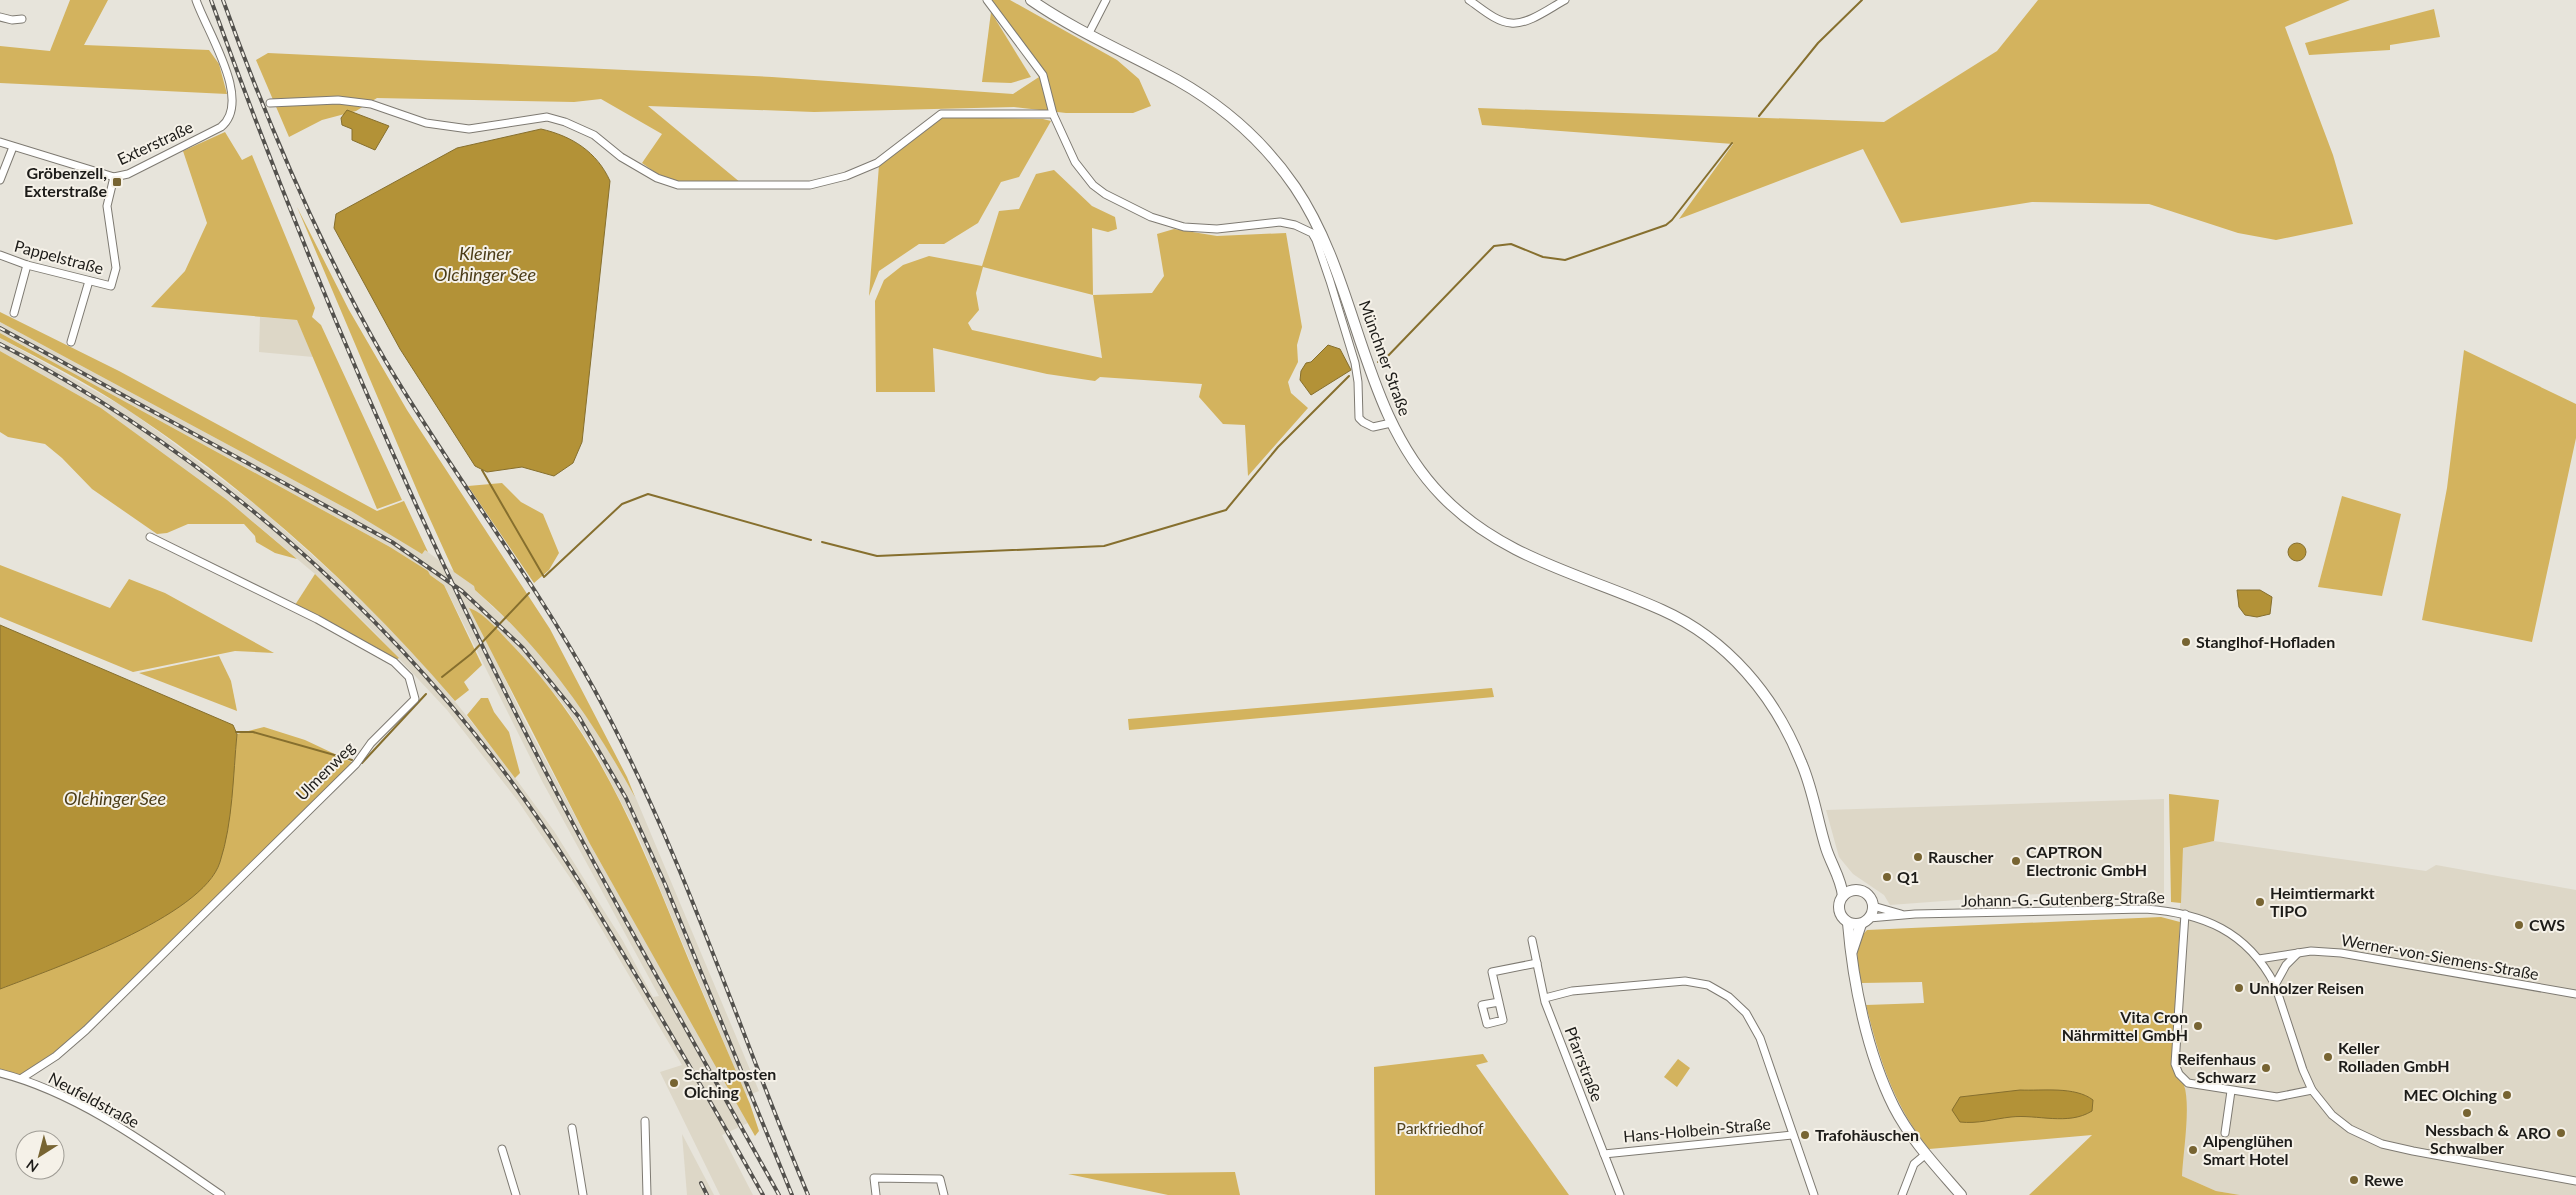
<svg xmlns="http://www.w3.org/2000/svg" width="2576" height="1195" viewBox="0 0 2576 1195" font-family="Lato,sans-serif">
<rect width="100%" height="100%" fill="#e7e4db"/>
<g fill="#ddd7c7">
<path d="M260,317L297,320L313,357L259,352Z"/>
<path d="M0,322L351,511L421,553L425,550L474,586L475,590L538,650L586,713L635,796L759,1091L746,1096L636,831L594,750L563,704L534,670L503,636L472,609L524,719L590,844L738,1103L748,1123L722,1135L753,1195H720L660,1072L682,1065L579,891L518,801L447,710L376,634L315,574L251,520L101,408L0,351V338L124,407L163,435L260,508L360,598L435,677L500,757L554,831L623,941L653,997L659,996L542,781L444,585L430,575L427,571L390,547L0,333Z"/>
<path d="M2164,799V896L2038,894L1890,905L1884,895L1853,874L1839,857L1826,810Z"/>
<path d="M2214,841L2426,871L2436,865L2576,890V1195H2240L2216,1191L2182,1176L2181,1152L2186,1101L2184,1084L2173,1069L2172,1061L2183,848Z"/>
<path d="M682,1134L714,1195H687Z"/>
</g>
<g fill="#d3b35e" fill-rule="evenodd">
<path d="M70,0H108L84,45L209,50L219,64L227,94L0,83V46L50,51Z"/>
<path d="M990,0H1010L1117,60L1139,79L1151,106L1133,113H1066L1014,107L814,112L648,106L741,183H670L642,163L662,134L601,99L574,102L377,98L356,111L322,120L289,137L256,60L268,53L772,77L1013,94L1039,77Z"/>
<path d="M2038,0H2350L2285,27L2333,155L2353,224L2276,240L2238,233L2149,204L2032,202L1901,223L1863,149L1679,219L1733,144L1482,125L1478,108L1884,122L1997,51Z"/>
<path d="M2434,9L2440,37L2390,45V50L2309,55L2305,43Z"/>
<path d="M991,12L1031,77L1011,83L982,82Z"/>
<path d="M942,117L1043,119L1051,121L1019,177L1001,182L978,223L944,244H919L879,271L869,296L879,165L905,146L931,123Z"/>
<path d="M225,132L242,160L252,155L315,308L312,317L321,325L402,500L377,509L297,320L151,307L185,271L207,223L183,151Z"/>
<path d="M1054,170L1092,206L1115,217L1117,229L1108,232L1092,228L1093,295L1152,293L1164,276L1157,234L1174,229L1217,236L1286,233L1302,327L1297,345L1298,362L1288,382L1291,393L1308,408L1248,476L1245,425L1223,424L1199,397L1202,384L1100,377L1095,381L1047,374L933,348L935,392H876L875,301L884,280L903,265L929,256L982,266L999,211L1019,209L1036,174ZM983,267L1093,295L1102,358L972,330L968,323L979,310L976,293Z"/>
<path d="M297,207L349,310L407,410L550,629L627,777L635,797C590,716 545,651 475,590L474,586L454,572L419,495Z"/>
<path d="M0,312L119,371L377,511L404,501L428,552L425,550L422,554L351,511L0,322Z"/>
<path d="M0,333L390,547L428,571L430,575L444,585L482,665L464,682L469,690L455,701C359,589 249,490 125,408C86,382 42,360 0,338Z"/>
<path d="M2464,350L2576,404V438L2532,642L2422,620L2447,488Z"/>
<path d="M0,351L101,408L227,500L297,559L275,553L256,542L255,536L244,524H188L167,533L157,534L92,489L62,458L45,444L8,437L0,432Z"/>
<path d="M502,483L521,502L543,514L559,553L549,570L534,583L468,486Z"/>
<path d="M2342,496L2401,514L2382,596L2318,587Z"/>
<path d="M0,565L110,608L129,579L165,593L274,653L235,651L133,672L0,617Z"/>
<path d="M315,574L399,658L396,660L295,605Z"/>
<path d="M469,608C485,613 502,635 514,647C596,733 634,826 678,934C701,991 726,1047 750,1104L759,1131L755,1136L590,844Z"/>
<path d="M219,656L231,681L237,711L139,673Z"/>
<path d="M1492,688L1494,697L1129,730L1128,719Z"/>
<path d="M481,698H488L494,712L509,732L520,773L515,778L467,715Z"/>
<path d="M264,727L305,740L356,764L86,1030L22,1078L0,1073V989C50,969 204,914 220,862C232,822 233,775 237,734Z"/>
<path d="M2169,794L2219,800L2214,841L2183,848L2181,903L2171,902Z"/>
<path d="M2161,917L2180,922L2172,1061C2174,1071 2181,1076 2184,1085C2191,1106 2183,1153 2182,1176L2216,1191L2240,1195H2029L2092,1135L1929,1149C1893,1104 1880,1061 1866,1005L1924,1003L1922,982L1861,983C1858,966 1852,944 1867,930Z"/>
<path d="M1483,1054L1488,1062L1476,1065L1569,1195H1375L1374,1067Z"/>
<path d="M1678,1059L1690,1068L1677,1087L1664,1077Z"/>
<path d="M1235,1172L1240,1195H1168L1068,1174Z"/>
</g>
<g fill="#b39237" stroke="#866f2e">
<path d="M347,110L389,126L375,150L352,140V129L342,125L341,118Z"/>
<path d="M541,129C572,136 597,152 610,181L582,442L573,463L554,476L522,467L487,472L475,466L400,349L334,228L336,214L457,148Z"/>
<path d="M1328,345L1340,349L1351,370L1311,395L1300,380L1301,371L1306,363L1311,362Z"/>
<circle cx="2297" cy="552" r="9"/>
<path d="M2237,590H2260L2272,597L2270,614L2257,617L2245,615L2239,607Z"/>
<path d="M0,625L233,725L237,734C233,775 233,822 220,862C203,917 52,969 0,989Z"/>
<path d="M2020,1090C2042,1091 2075,1086 2093,1100L2092,1111C2068,1126 2037,1114 2011,1117C1993,1119 1978,1124 1960,1122L1952,1110L1960,1097Z"/>
</g>
<g fill="none" stroke-linecap="round" stroke-linejoin="round">
<g stroke="#866f2e" stroke-width="2">
<path d="M1759,116L1818,43L1862,0"/>
<path d="M1378,362L1384,360L1494,246L1511,244L1543,257L1565,260L1666,225L1672,220L1732,143"/>
<path d="M482,470L544,577L622,504L648,494L811,540"/>
<path d="M822,542L877,556L1104,546L1226,510L1278,447L1349,376"/>
<path d="M442,677L471,654L529,593"/>
<path d="M236,732H253L352,760"/>
<path d="M362,763L426,694"/>
</g>
<defs>
<g id="minor">
<path d="M987,0L1043,75L1053,114L1075,162L1093,185L1105,194L1151,217L1184,227L1217,229L1280,222L1295,225L1312,233L1316,240L1330,281L1355,363L1358,382L1359,418L1363,422L1373,427L1391,423"/>
<path d="M1469,0C1481,8 1496,22 1511,23C1528,25 1550,8 1565,0"/>
<path d="M0,17L12,20L22,19"/>
<path d="M1088,35L1106,0"/>
<path d="M270,103L338,100L371,104L426,123L469,129L547,117L565,122L594,135L621,157L657,178L678,185H810L846,176L877,163L941,114H1053"/>
<path d="M0,142L114,177L128,174L221,127C253,101 207,32 196,0"/>
<path d="M0,180L13,147"/>
<path d="M0,255L27,265L111,286L116,268L107,206L114,177"/>
<path d="M14,313L27,265"/>
<path d="M71,342L89,281"/>
<path d="M1873,906L1901,914"/>
<path d="M2185,914L2175,1064L2179,1074L2188,1083L2277,1097L2312,1090"/>
<path d="M1869,918L1915,914L2145,909C2203,913 2247,931 2275,985L2303,1070L2312,1090L2332,1115L2350,1129L2382,1144L2413,1151L2576,1181"/>
<path d="M1532,940L1545,1002L1620,1195"/>
<path d="M2259,959L2311,951L2341,953L2576,994"/>
<path d="M2275,985L2286,965L2298,953"/>
<path d="M1545,998L1572,991L1685,981L1708,985L1729,997L1746,1013L1760,1038L1814,1195"/>
<path d="M1499,1002L1482,1005L1487,1024L1503,1020L1492,972L1537,963"/>
<path d="M0,1073C79,1093 154,1149 221,1195"/>
<path d="M22,1078L56,1056L86,1030L356,764L371,743L415,699L409,677L394,662L317,619L150,537"/>
<path d="M645,1121L647,1195"/>
<path d="M572,1128L583,1195"/>
<path d="M2225,1133L2231,1091"/>
<path d="M502,1149L516,1195"/>
<path d="M1604,1154L1792,1135"/>
<path d="M876,1195L874,1178L940,1179L944,1195"/>
<path d="M1902,1195L1914,1164L1926,1154"/>
</g>
<g id="secondary">
<path d="M1031,0C1077,32 1128,53 1177,80C1223,106 1265,143 1295,187C1360,283 1359,411 1442,496C1503,559 1585,575 1662,610C1727,639 1775,696 1801,762C1813,789 1817,819 1826,848C1831,864 1841,878 1843,896"/>
<circle cx="1856" cy="907" r="17"/>
<path d="M1848,923C1853,983 1867,1053 1894,1107C1911,1140 1937,1167 1961,1195"/>
<path d="M1852,951L1861,924"/>
</g>
</defs>
<use href="#minor" stroke="#7e7a72" stroke-width="9"/>
<use href="#secondary" stroke="#7e7a72" stroke-width="12"/>
<use href="#minor" stroke="#fff" stroke-width="7"/>
<use href="#secondary" stroke="#fff" stroke-width="10"/>
<defs>
<g id="rail">
<path d="M211,0C300,246 402,488 520,722C601,882 692,1038 779,1195"/>
<path d="M223,0C268,125 319,245 385,360C451,472 531,575 594,689C682,850 737,1026 808,1195"/>
<path d="M0,328L392,542L462,591L523,648L579,717L626,798L665,884L792,1195"/>
<path d="M0,344C206,451 389,611 525,800C568,860 605,924 643,987C684,1056 724,1125 763,1195"/>
<path d="M701,1183L707,1195"/>
</g>
</defs>
<use href="#rail" stroke="#53514d" stroke-width="4"/>
<use href="#rail" stroke="#f5f1e8" stroke-width="2" stroke-dasharray="5.5" stroke-linecap="butt"/>
</g>
<g fill="#776432" stroke="#f5f1e8" stroke-width="2">
<rect x="112" y="177" width="10" height="10" rx="2.5"/>
<circle cx="2186" cy="642" r="5"/>
<circle cx="1918" cy="857" r="5"/>
<circle cx="2016" cy="861" r="5"/>
<circle cx="1887" cy="877" r="5"/>
<circle cx="2260" cy="902" r="5"/>
<circle cx="2519" cy="925" r="5"/>
<circle cx="2239" cy="988" r="5"/>
<circle cx="2198" cy="1026" r="5"/>
<circle cx="2328" cy="1057" r="5"/>
<circle cx="2266" cy="1068" r="5"/>
<circle cx="674" cy="1083" r="5"/>
<circle cx="2507" cy="1095" r="5"/>
<circle cx="2467" cy="1113" r="5"/>
<circle cx="2561" cy="1133" r="5"/>
<circle cx="1805" cy="1135" r="5"/>
<circle cx="2193" cy="1150" r="5"/>
<circle cx="2354" cy="1180" r="5"/>
</g>
<g text-anchor="middle" stroke-width="4" stroke-linejoin="round" paint-order="stroke">
<g font-size="16" fill="#1d1c19" stroke="#f5f1e8">
<text transform="translate(155 143) rotate(-25)" y="6">Exterstraße</text>
<text transform="translate(59 257) rotate(15)" y="6">Pappelstraße</text>
<text transform="translate(1385 358) rotate(70)" y="6">Münchner Straße</text>
<text transform="translate(325 771) rotate(-45)" y="6">Ulmenweg</text>
<text transform="translate(2063 899) rotate(-1)" y="6">Johann-G.-Gutenberg-Straße</text>
<text transform="translate(2440 957) rotate(10)" y="6">Werner-von-Siemens-Straße</text>
<text transform="translate(1584 1064) rotate(69)" y="6">Pfarrstraße</text>
<text transform="translate(94 1100) rotate(28)" y="6">Neufeldstraße</text>
<text transform="translate(1697 1130) rotate(-5)" y="6">Hans-Holbein-Straße</text>
</g>
<g font-size="16" font-weight="bold" fill="#1d1c19" stroke="#f5f1e8" text-anchor="start">
<text x="107" y="179" text-anchor="end">Gröbenzell,<tspan x="107" dy="18">Exterstraße</tspan></text>
<text x="2196" y="648">Stanglhof-Hofladen</text>
<text x="2026" y="858">CAPTRON<tspan x="2026" dy="18">Electronic GmbH</tspan></text>
<text x="1928" y="863">Rauscher</text>
<text x="1897" y="883">Q1</text>
<text x="2270" y="899">Heimtiermarkt<tspan x="2270" dy="18">TIPO</tspan></text>
<text x="2529" y="931">CWS</text>
<text x="2249" y="994">Unholzer Reisen</text>
<text x="2188" y="1023" text-anchor="end">Vita Cron<tspan x="2188" dy="18">Nährmittel GmbH</tspan></text>
<text x="2338" y="1054">Keller<tspan x="2338" dy="18">Rolladen GmbH</tspan></text>
<text x="2256" y="1065" text-anchor="end">Reifenhaus<tspan x="2256" dy="18">Schwarz</tspan></text>
<text x="684" y="1080">Schaltposten<tspan x="684" dy="18">Olching</tspan></text>
<text x="2497" y="1101" text-anchor="end">MEC Olching</text>
<text x="2467" y="1136" text-anchor="middle">Nessbach &amp;<tspan x="2467" dy="18">Schwalber</tspan></text>
<text x="2551" y="1139" text-anchor="end">ARO</text>
<text x="1815" y="1141">Trafohäuschen</text>
<text x="2203" y="1147">Alpenglühen<tspan x="2203" dy="18">Smart Hotel</tspan></text>
<text x="2364" y="1186">Rewe</text>
</g>
<g font-size="16" fill="#50421c" stroke="#f5f1e8">
<text x="1440" y="1134">Parkfriedhof</text>
</g>
<g font-size="18" font-style="italic" fill="#4c3d18" stroke="#f5f1e8">
<text x="485" y="260">Kleiner<tspan x="485" dy="21">Olchinger See</tspan></text>
<text x="115" y="805">Olchinger See</text>
</g>
</g>
<g transform="translate(40 1155) rotate(216)"><circle r="24" fill="#f5f1e8" stroke="#9f9c95"/>
<path d="M0-4L9 19L0 12L-9 19Z" fill="#776432"/>
<text y="-8" font-size="14" font-weight="bold" text-anchor="middle" fill="#1d1c19">N</text>
</g>
</svg>
